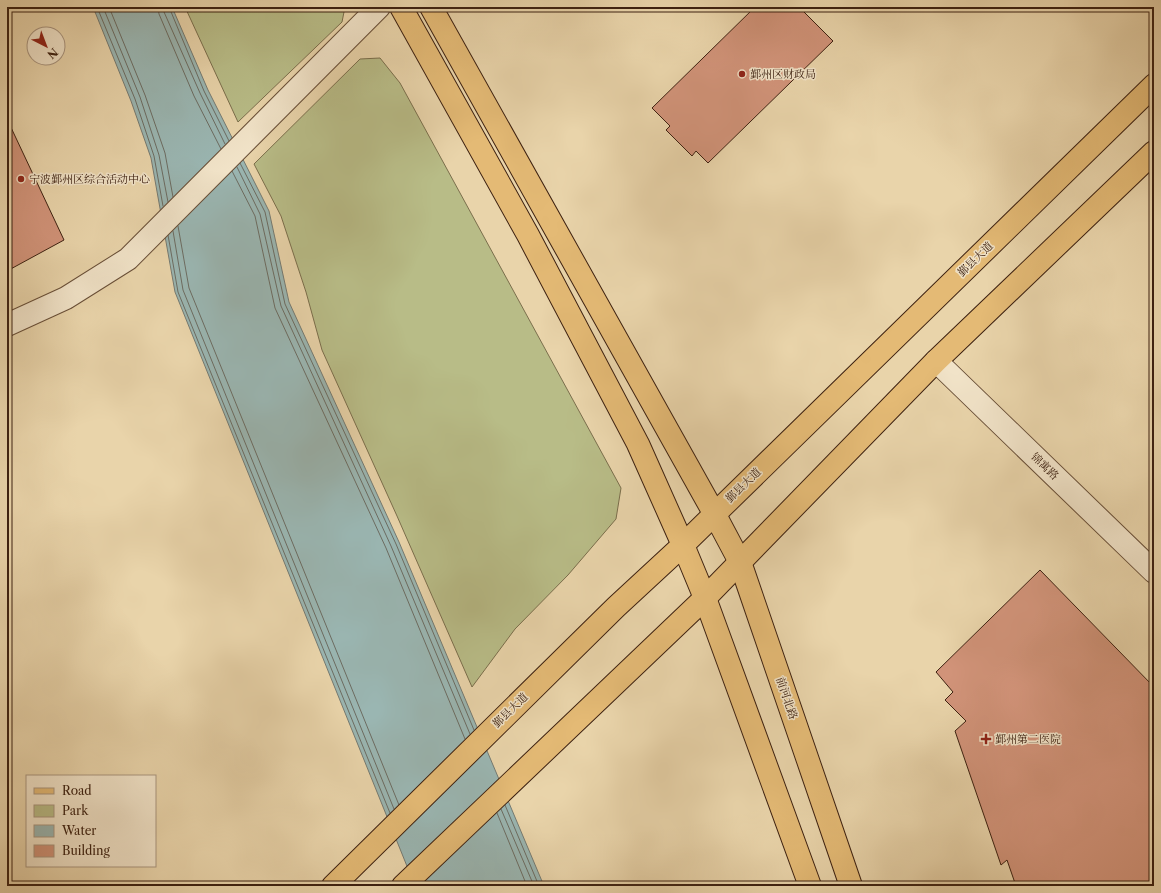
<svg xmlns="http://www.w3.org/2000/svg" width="1161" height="893" viewBox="0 0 1161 893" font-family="'Libre Caslon Text','Noto Serif SC',serif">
<rect width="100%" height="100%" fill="#e9d4aa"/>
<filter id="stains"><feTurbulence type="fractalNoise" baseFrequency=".005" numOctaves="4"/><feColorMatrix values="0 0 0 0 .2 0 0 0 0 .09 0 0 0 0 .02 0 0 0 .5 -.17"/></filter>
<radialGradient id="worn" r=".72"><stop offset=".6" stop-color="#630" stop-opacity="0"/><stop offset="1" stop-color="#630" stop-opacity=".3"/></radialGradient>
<g fill="#b8bc87" stroke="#7a6e4c">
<path d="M185,7H345L342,22L238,122Z"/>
<path d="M380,58L400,83L621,488L616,519L568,575L515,629L472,687L397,516L322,350L306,292L281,216L254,164L360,59Z"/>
</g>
<path fill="#9ab6b2" stroke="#757a72" d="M93,7H172L208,90L269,211L289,302L399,542L544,886H415L175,292L151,158L131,101Z"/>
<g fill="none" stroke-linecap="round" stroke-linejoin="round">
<g stroke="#6c6c62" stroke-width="1">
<path d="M97,7L135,99L154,156L163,206"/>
<path d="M103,7L140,97L159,155L168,202"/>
<path d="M109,7L145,95L165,153L173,197"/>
<path d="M158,7L159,14L194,96L221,149"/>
<path d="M164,7V12L200,93L225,144"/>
<path d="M169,7L204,91L229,141"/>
<path d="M240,163L265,212L285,304L396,544L474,730"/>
<path d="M237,167L260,214L281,306L391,546L470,734"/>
<path d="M232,171L255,216L275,308L386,548L465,739"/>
<path d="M178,226L189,288L399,805"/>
<path d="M173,231L183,290L394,809"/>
<path d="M168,235L178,292L390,813"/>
<path d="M505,805L539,886"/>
<path d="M501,809L534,886"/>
<path d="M497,813L527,886"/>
</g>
</g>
<g fill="#d19379" stroke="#3d2111">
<path d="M755,7H799L833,41L708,163L696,151L692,156L666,130L670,126L652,108Z"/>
<path d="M7,119L64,240L7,271Z"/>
<path d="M1040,570L1154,687V885L1152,886H1016L1007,860L1001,865L955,731L966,721L945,700L953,692L936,672Z"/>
</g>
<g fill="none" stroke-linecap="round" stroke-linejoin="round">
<defs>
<g id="minor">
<path d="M7,325L66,298L128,259L379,7"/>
<path d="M936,361L1154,572"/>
</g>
<g id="major">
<path d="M401,7L528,235L638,444L683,545L705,598L810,886"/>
<path d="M431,7L714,513L740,562L851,886"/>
<path d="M333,886L616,607L683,545L1154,85"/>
<path d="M403,886L705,598L936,361L1154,152"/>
</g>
</defs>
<use href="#minor" stroke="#684e37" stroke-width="24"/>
<use href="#major" stroke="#3d2111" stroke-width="24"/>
<use href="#minor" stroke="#f1e3c8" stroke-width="22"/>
<use href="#major" stroke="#e4ba75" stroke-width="22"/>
</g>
<g fill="#8f2418" stroke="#f1e3c8" stroke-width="1.5">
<circle cx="742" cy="74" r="4"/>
<circle cx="21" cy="179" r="4"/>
<path d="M984 733h4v4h4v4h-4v4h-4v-4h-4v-4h4z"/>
</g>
<g text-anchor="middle" stroke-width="3" stroke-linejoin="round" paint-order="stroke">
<g font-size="11" fill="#3d2111" stroke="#f1e3c8" text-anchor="start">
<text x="750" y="78">鄞州区财政局</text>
<text x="29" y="183">宁波鄞州区综合活动中心</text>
<text x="995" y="743">鄞州第二医院</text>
</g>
<g font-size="11" fill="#3d2111" stroke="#f1e3c8">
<text transform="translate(975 259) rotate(-44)" y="4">鄞县大道</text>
<text transform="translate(1045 466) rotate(44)" y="4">锦寓路</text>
<text transform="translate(743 485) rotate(-44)" y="4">鄞县大道</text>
<text transform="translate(787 698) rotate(71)" y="4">前河北路</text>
<text transform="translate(510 710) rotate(-44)" y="4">鄞县大道</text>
</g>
</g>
<rect width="1161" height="893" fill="none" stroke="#e9d4aa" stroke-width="24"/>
<rect x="8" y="8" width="1145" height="877" fill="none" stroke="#3d2111" stroke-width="2"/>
<rect x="12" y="12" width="1137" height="869" fill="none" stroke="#3d2111"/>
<rect x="26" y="775" width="130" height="92" fill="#f1e3c8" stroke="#a9957f"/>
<rect x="34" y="788" width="20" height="6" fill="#e4ba75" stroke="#a9957f"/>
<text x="62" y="795" font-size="12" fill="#3d2111">Road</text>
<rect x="34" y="805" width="20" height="12" fill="#b8bc87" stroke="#a9957f"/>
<text x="62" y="815" font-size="12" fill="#3d2111">Park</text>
<rect x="34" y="825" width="20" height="12" fill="#9ab6b2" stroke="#a9957f"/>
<text x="62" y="835" font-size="12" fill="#3d2111">Water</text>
<rect x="34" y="845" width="20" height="12" fill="#d19379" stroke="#a9957f"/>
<text x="62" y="855" font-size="12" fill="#3d2111">Building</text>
<g transform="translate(46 46) rotate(138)"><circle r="19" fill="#f1e3c8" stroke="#a9957f"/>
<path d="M0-3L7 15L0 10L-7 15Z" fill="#8f2418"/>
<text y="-6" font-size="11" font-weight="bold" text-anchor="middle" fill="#3d2111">N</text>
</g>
<rect width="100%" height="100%" filter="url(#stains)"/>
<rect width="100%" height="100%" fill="url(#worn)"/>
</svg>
